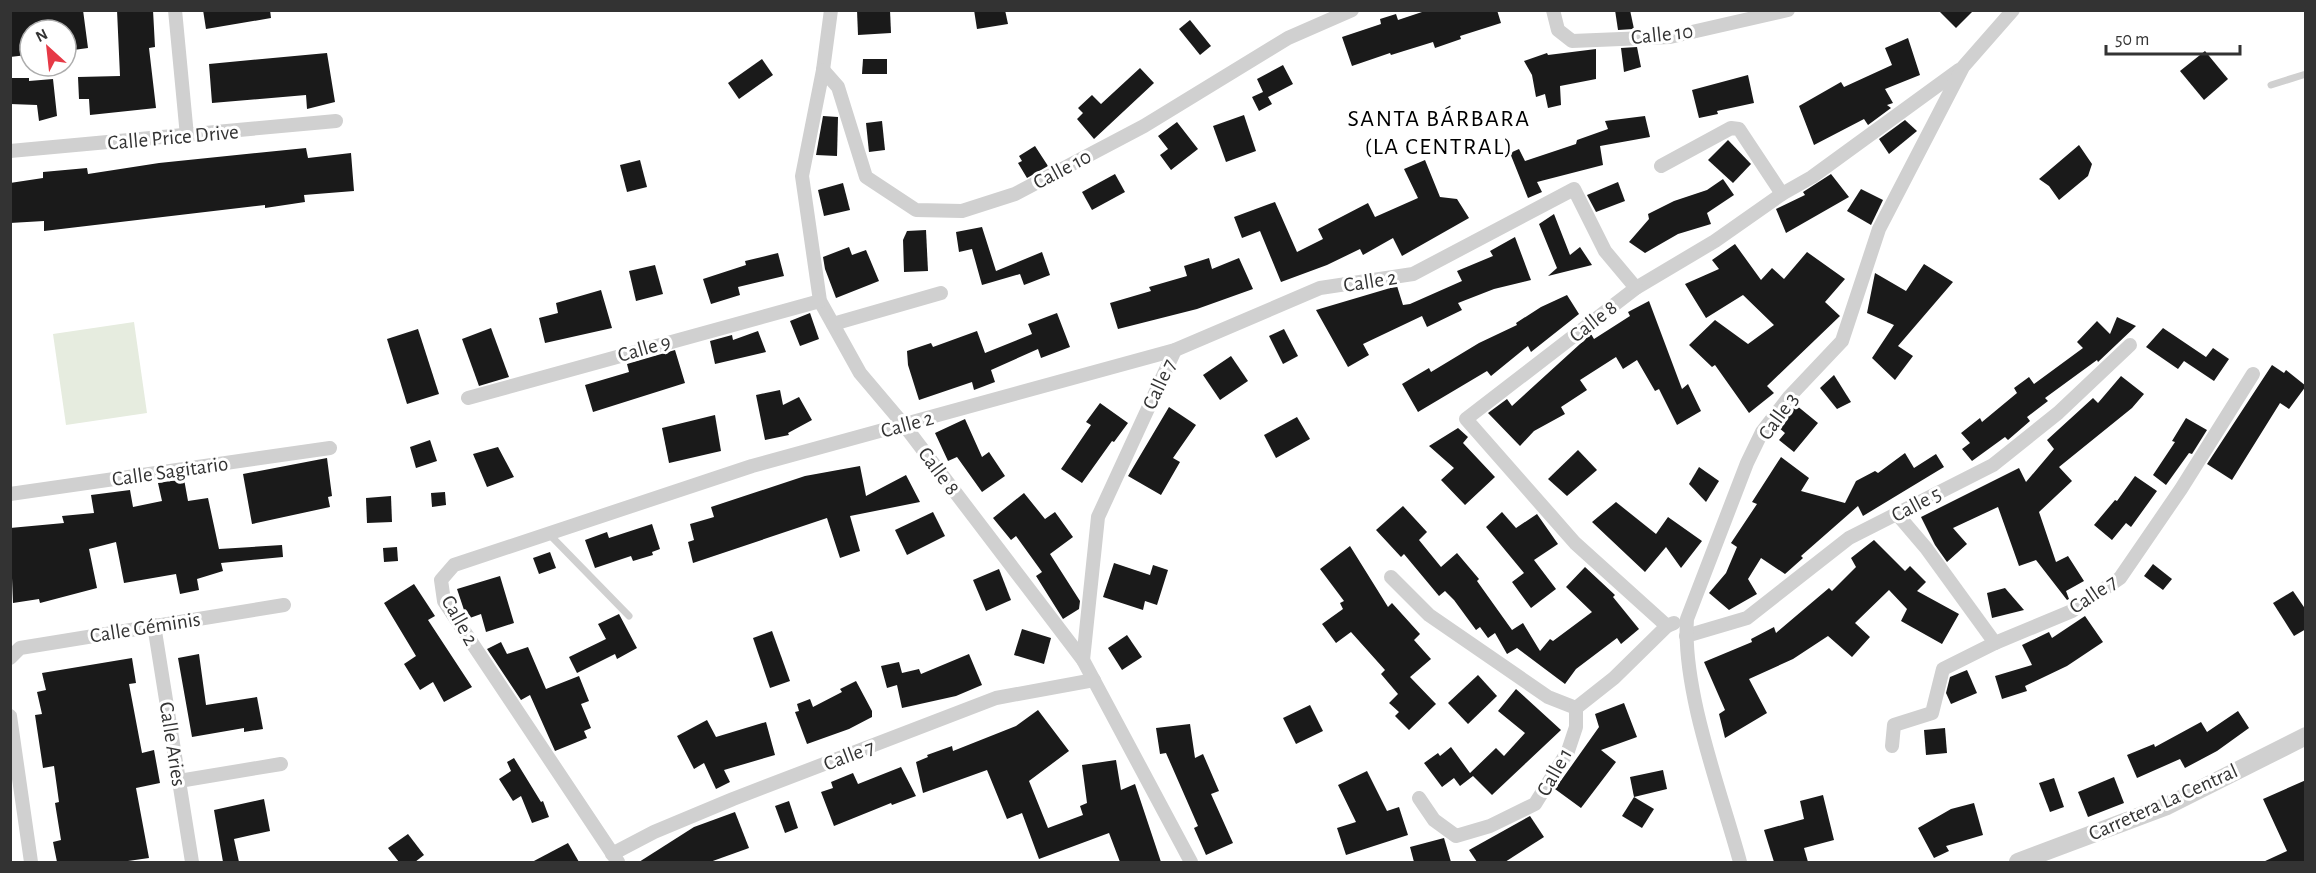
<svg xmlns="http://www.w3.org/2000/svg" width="2316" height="873" viewBox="0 0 2316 873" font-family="'Alegreya Sans',sans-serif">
<rect width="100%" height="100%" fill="#fff"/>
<path fill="#e6ecdf" d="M134,322L147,413L66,425L53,334Z"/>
<g fill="#1a1a1a">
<path d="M10,10H83L88,48L66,51V30H26L27,55L10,57Z"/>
<path d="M117,10H153L155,47L149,48L156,108L90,115L89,99H79L78,77L120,76Z"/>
<path d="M203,10H270L271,18L206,29Z"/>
<path d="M857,10H890L891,33L858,35Z"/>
<path d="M974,10H1005L1008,24L977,29Z"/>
<path d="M1428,10H1497L1501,23L1460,36L1461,39L1435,48L1433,42L1391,55L1390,53L1352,66L1342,37L1381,24L1380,19L1396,14L1398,20Z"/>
<path d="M1615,10H1630L1634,29L1618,30Z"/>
<path d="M1938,10H1974L1956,28Z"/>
<path d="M1190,20L1211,46L1200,55L1179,29Z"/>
<path d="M1908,38L1920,75L1885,89L1893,103L1887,105L1891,108L1868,125L1864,119L1814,145L1799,106L1841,82L1844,87L1892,65L1885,48Z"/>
<path d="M1637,47L1641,67L1624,72L1621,48Z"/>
<path d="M1596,49V79L1560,86L1561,105L1548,108L1545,94L1536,97L1532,75L1524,61L1547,53L1548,55Z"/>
<path d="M2205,51L2228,79L2204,100L2180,71Z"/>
<path d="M327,53L335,102L307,109L306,95L212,103L209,64Z"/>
<path d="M762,59L773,75L739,99L728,83Z"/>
<path d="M863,59H887V74H862Z"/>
<path d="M1283,65L1293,84L1268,97L1272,104L1259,111L1252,97L1263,92L1257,79Z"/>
<path d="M1140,68L1154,83L1094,139L1077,119L1083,113L1078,108L1092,95L1101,104Z"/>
<path d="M1748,75L1754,103L1717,111L1718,114L1699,118L1692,90Z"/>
<path d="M10,78H29V81L53,79L57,116L39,121L37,105L10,104Z"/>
<path d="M1244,115L1256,151L1226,162L1213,126Z"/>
<path d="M823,116L838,117L837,156L816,155Z"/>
<path d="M1645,116L1650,137L1600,146L1603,165L1537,182L1542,192L1528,198L1510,153L1519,149L1525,161L1576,144L1577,140L1608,129L1605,121Z"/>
<path d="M1905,120L1917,131L1889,154L1879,139Z"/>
<path d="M882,121L885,150L869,152L866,123Z"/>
<path d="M1177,122L1198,149L1171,170L1160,155L1168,149L1158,136Z"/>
<path d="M1728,140L1751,164L1733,183L1708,160Z"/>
<path d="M2079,145L2092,164L2088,176L2059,200L2049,186L2039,179Z"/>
<path d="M1035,146L1048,166L1027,178L1018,163L1022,161L1019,156Z"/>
<path d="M306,148L308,158L351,153L354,191L304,195L305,202L265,208V205L44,231V221L10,223V183L43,178V172L87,168L88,174L159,163Z"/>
<path d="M640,160L647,187L627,192L620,165Z"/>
<path d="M1425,160L1440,197L1457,199L1469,218L1402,256L1393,238L1363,255L1360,249L1327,265L1281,282L1260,231L1242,238L1234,217L1275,202L1297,252L1323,239L1318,229L1368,203L1375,217L1418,198L1404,169Z"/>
<path d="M1115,174L1125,192L1092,210L1082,192Z"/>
<path d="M1831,174L1849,197L1786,233L1776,209L1805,195L1803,192Z"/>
<path d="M1723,179L1734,195L1707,213L1711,224L1678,234L1645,253L1629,242L1649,219L1648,214L1674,201L1707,190Z"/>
<path d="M1618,182L1625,201L1596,212L1587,195Z"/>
<path d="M843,183L850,210L824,216L818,190Z"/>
<path d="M1861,189L1883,200L1871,225L1847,211Z"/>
<path d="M1554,214L1570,255L1580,247L1592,265L1548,276L1557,268L1539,224Z"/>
<path d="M982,227L996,271L1042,252L1050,275L1024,285L1020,274L982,285L972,249L959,252L956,232Z"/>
<path d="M926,230L928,271L904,272L903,240L907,231Z"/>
<path d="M1515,237L1531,280L1494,289L1458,303L1462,310L1427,327L1422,316L1363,344L1369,355L1348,367L1316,310L1397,286L1403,305L1410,304L1462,281L1457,271L1493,256L1490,251Z"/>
<path d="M1735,244L1761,280L1772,268L1784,279L1807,252L1845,279L1825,302L1840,316L1767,386L1774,393L1749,413L1715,365L1712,367L1689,345L1715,320L1748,344L1774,325L1743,295L1706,318L1685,284L1719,269L1712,260Z"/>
<path d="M849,247L852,255L866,250L879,281L836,298L825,269L823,257Z"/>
<path d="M778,253L784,276L738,287L740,295L711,304L703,279L746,265L745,261Z"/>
<path d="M1209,258L1212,269L1239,258L1253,289L1197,309L1118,329L1110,303L1151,291L1149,287L1187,276L1184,266Z"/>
<path d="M1924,264L1953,282L1898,346L1913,356L1895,380L1872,358L1894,325L1867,313L1875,273L1906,291Z"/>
<path d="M655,265L663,294L636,301L629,271Z"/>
<path d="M601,290L612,328L545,343L539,318L558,313L556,303Z"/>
<path d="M1567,295L1579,314L1531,352L1528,346L1491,376L1487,371L1418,412L1402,384L1429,368L1431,372L1479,343L1517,325L1516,323L1541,307Z"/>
<path d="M1649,301L1682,389L1688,384L1701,411L1677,425L1659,389L1655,391L1637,360L1623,369L1616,357L1580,380L1587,390L1561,407L1565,414L1534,431L1520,446L1488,413L1507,399L1512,406L1591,334L1594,339L1630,316L1628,312Z"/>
<path d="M810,313L819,339L800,346L790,321Z"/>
<path d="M1057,313L1070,347L1041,358L1038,349L991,370L995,382L974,390L972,382L919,400L908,365L907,351L931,343L933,347L977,331L985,353L1032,334L1028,324Z"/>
<path d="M2117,317L2136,326L2098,362L2097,360L2045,398L2048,401L2027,417L2030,421L2008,440L2005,437L1972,461L1962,449L1970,443L1961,433L1980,418L1982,422L2017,393L2014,388L2029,377L2034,384L2083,348L2077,342L2097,321L2110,334Z"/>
<path d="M491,328L509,377L479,386L462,339Z"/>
<path d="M2163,328L2206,357L2213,348L2229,359L2214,381L2184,361L2178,369L2146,347Z"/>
<path d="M418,329L439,394L407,404L387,339Z"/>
<path d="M1284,329L1298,356L1283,364L1269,336Z"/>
<path d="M758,331L766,352L715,364L710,341L732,335L733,340Z"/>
<path d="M675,350L685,383L593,412L585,385L629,372L627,364Z"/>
<path d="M1231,356L1248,381L1220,400L1203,375Z"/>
<path d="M2272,365L2284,373L2286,370L2306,386L2289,409L2280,403L2232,480L2207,464Z"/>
<path d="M1834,375L1851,402L1837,409L1820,388Z"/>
<path d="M2121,376L2144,394L2132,408L2059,467L2072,481L2039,512L2056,562L2068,556L2084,581L2066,591L2069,599L2067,600L2036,560L2019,566L1998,507L1953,528L1967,544L1947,562L1935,545L1921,517L2019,468L2026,482L2054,449L2047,440L2093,398L2098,403Z"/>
<path d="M780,390L783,405L799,397L812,420L788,433L789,435L765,440L756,395Z"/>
<path d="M1100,403L1128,423L1114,442L1112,441L1082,483L1061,469L1091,425L1086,422Z"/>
<path d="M1796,405L1818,423L1794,452L1779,440L1785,433L1778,427Z"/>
<path d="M1169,407L1196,425L1173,458L1180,462L1161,495L1128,476Z"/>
<path d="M715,415L721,451L669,463L662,428Z"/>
<path d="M1297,417L1310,439L1276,458L1264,435Z"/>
<path d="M2186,418L2207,430L2192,454L2189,453L2166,485L2153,475L2175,442L2172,441Z"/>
<path d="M965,419L982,457L989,452L1005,476L982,492L957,457L948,461L935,433Z"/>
<path d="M1458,428L1468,437L1463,443L1495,477L1465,505L1441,480L1454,468L1429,446Z"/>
<path d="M430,440L437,461L416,468L410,447Z"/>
<path d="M498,447L514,477L487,487L473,454Z"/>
<path d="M1578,450L1597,470L1567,496L1548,479Z"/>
<path d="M1905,453L1914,468L1936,454L1944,467L1863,516L1858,506L1801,556L1803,558L1785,574L1761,558L1748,579L1757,594L1729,610L1709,593L1726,573L1737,547L1731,543L1757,504L1752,502L1781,457L1809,478L1801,491L1845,503L1856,481L1875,471L1878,473Z"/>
<path d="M327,458L332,496L328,497L330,507L252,524L243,474Z"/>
<path d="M860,466L866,496L906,475L920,502L850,516L860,551L840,558L827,518L693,563L688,542L694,540L690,524L714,517L711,507L805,476Z"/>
<path d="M1699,467L1719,481L1706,502L1689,484Z"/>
<path d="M2135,476L2157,491L2131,527L2126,523L2112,540L2094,525L2115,500L2117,501Z"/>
<path d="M184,479L188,501L208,498L219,549L282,545L283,557L221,563L223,571L197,579L199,590L180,594L176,574L124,583L116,542L89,549L97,588L40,603L39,599L13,603L10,528L64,523L62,516L94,513L91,495L130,490L133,507L162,501L158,483Z"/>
<path d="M445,492L446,505L432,507L431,493Z"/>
<path d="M1024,493L1045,519L1055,512L1073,537L1050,554L1080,601L1079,609L1063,619L1036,576L1042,572L1016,536L1011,540L993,518Z"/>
<path d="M391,496L392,522L367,523L366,498Z"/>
<path d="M1616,502L1656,534L1668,517L1702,541L1681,568L1666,547L1645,572L1592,522Z"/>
<path d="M1403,506L1427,532L1419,540L1441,567L1457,553L1479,579L1477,581L1512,630L1523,623L1540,651L1550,639L1553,641L1592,612L1566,587L1585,567L1615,595L1613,597L1639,629L1621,644L1617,638L1576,669L1565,684L1517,648L1507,654L1495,633L1488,638L1480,627L1476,630L1454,600L1445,591L1439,596L1404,554L1401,557L1376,530Z"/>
<path d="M933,512L945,536L907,555L895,530Z"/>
<path d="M1502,512L1516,528L1537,514L1558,544L1534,560L1556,589L1531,608L1512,582L1524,573L1486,527Z"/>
<path d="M652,524L660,549L652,552L653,555L633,561L631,556L595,568L585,540L607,532L609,538Z"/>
<path d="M1874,540L1905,571L1910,566L1926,582L1917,591L1959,614L1942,644L1901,621L1907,609L1889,590L1855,623L1870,637L1852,657L1828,636L1793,659L1749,679L1767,713L1725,738L1719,714L1725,710L1704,662L1752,642L1751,639L1774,627L1776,633L1829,588L1832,591L1856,567L1851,558Z"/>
<path d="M1350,546L1388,607L1392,603L1420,634L1414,640L1431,659L1410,677L1436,704L1409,730L1395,716L1399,712L1389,703L1398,694L1381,674L1385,670L1351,632L1336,643L1322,624L1343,609L1340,603L1344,601L1320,569Z"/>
<path d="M397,547L398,561L384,562L383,548Z"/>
<path d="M550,552L556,568L539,574L533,558Z"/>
<path d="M1114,563L1150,575L1153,565L1168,570L1157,605L1145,601L1143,610L1103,597Z"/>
<path d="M2153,564L2172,579L2163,590L2144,576Z"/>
<path d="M999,569L1011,600L986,611L973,580Z"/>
<path d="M500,576L514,623L486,632L481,614L467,619L457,589Z"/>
<path d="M414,584L435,616L428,620L472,687L444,702L433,682L420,690L404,664L416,656L384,603Z"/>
<path d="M2005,588L2024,610L1992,618L1987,593Z"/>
<path d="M2293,591L2306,610V629L2294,636L2273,603Z"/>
<path d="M619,614L637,648L617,659L615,654L577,673L569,657L606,639L598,624Z"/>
<path d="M2085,616L2103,642L2067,666L2025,686L2027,691L2002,699L1995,676L2032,665L2022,645L2049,632L2052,638Z"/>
<path d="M1022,629L1051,638L1044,664L1014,655Z"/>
<path d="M772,631L790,681L770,688L753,638Z"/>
<path d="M1127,635L1142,657L1122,670L1108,648Z"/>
<path d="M501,642L507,654L528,647L546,689L579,676L589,701L581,704L591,728L584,731L587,738L555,751L530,695L521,700L487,649Z"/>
<path d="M199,654L206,705L257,697L263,729L244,732V728L192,737L178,658Z"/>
<path d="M969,654L982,685L956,696L902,708L897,685L887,688L881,666L899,662L902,673L919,669L921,674Z"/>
<path d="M132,658L136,683L129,684L142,753L154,750L160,783L136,788L149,858L121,862H57L53,842L61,840L55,803L59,802L54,766L43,768L35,715L42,714L37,692L46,690L42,673Z"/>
<path d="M1967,670L1977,693L1951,704L1946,693L1950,677Z"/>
<path d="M1478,675L1497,696L1468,724L1448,703Z"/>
<path d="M856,681L872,711V717L849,729L807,744L795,712L799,711L797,704L810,699L813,707L842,692L840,689Z"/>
<path d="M1516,689L1561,730L1492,795L1473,776L1460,786L1454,778L1442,787L1424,763L1438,753L1440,756L1451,747L1470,773L1496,748L1504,756L1525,733L1498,711Z"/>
<path d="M1624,703L1637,737L1601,750L1616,762L1581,808L1555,789L1599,727L1595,714Z"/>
<path d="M1310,705L1323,731L1296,744L1283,718Z"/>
<path d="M1038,710L1069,751L1029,781L1048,828L1083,815L1080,806L1087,803L1082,765L1116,760L1121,790L1135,784L1161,862H1120L1109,833L1039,859L1022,813L1007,819L987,770L923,793L916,762L928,757L927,755L952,746L953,751L1016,726Z"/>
<path d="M2238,711L2249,728L2217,751L2185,768L2180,759L2137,778L2127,755L2154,744L2155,747L2201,722L2207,732Z"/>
<path d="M707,720L716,737L766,722L775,755L724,770L730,782L716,789L704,763L694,769L677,736Z"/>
<path d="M1190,724L1195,758L1203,754L1219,791L1211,794L1233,843L1206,855L1194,828L1198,826L1166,753L1160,754L1156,728Z"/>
<path d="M1945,728L1947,753L1926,755L1924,730Z"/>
<path d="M514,758L541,802L543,801L549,817L532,823L521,796L513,801L499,779L511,771L507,762Z"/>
<path d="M901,767L916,796L892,805L891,803L834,826L821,792L833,788L831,782L853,773L858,784Z"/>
<path d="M1663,770L1667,789L1634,797L1630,777Z"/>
<path d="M1367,771L1387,811L1399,807L1408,835L1346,855L1337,828L1356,822L1338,785Z"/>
<path d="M2114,777L2124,803L2088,817L2078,792Z"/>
<path d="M2054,778L2064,807L2050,812L2039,783Z"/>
<path d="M2306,780V862H2263L2287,851L2263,799Z"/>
<path d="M1823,795L1834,840L1804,848L1808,862H1774L1764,830L1804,819L1800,801Z"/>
<path d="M1634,797L1654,809L1642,828L1622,816Z"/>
<path d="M264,799L270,831L234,839L239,862H223L214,810Z"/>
<path d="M789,801L798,828L785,833L775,806Z"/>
<path d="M1974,803L1983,835L1946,846L1949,851L1934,858L1918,828L1951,809Z"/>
<path d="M735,812L749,848L710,862H639L694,827Z"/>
<path d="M1530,816L1544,837L1505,862H1477L1469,850Z"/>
<path d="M408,834L424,855L415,862H399L388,848Z"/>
<path d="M1444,838L1451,862H1414L1410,847Z"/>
<path d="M568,843L579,862H532Z"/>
</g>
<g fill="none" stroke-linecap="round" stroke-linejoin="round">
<g stroke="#d0d0d0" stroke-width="7">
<path d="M2271,85L2306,74"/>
<path d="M549,534L629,616"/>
</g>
<g stroke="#d0d0d0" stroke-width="14">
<path d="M175,10L187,136"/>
<path d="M831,10L823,70L802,176L820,301L860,373L904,425L1083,660L1191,862"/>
<path d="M1553,10L1558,30L1572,41L1670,37L1788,10"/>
<path d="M823,70L838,87L866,177L916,210L962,211L1015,194L1144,126L1288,38L1352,10"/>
<path d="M10,151L336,121"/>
<path d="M1661,166L1731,128L1739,129L1782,194"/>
<path d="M833,324L941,293"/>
<path d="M468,398L820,301"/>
<path d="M10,494L330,448"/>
<path d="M1897,514L1926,548L1995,643"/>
<path d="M1391,577L1429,615L1548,697L1576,708"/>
<path d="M154,625L192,862"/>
<path d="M1667,626L1575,543L1466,419L1636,288L1715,241L1782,194L1812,177L1959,70"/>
<path d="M1686,636L1747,618L1849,538L1993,465L2058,413L2130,345"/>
<path d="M10,658L20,648L284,605"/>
<path d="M1083,660L1098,517L1175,350"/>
<path d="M10,716L31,862"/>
<path d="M1892,746L1894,725L1932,713L1943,669L1995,643L2072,611L2120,578L2181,489L2253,374"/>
<path d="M179,781L281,764"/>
<path d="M1419,798L1434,820L1456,836L1490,826L1535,804L1568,751L1576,727V708L1614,678L1667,626L1674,623"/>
<path d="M612,854L654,832L733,799L996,698L1094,680"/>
<path d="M618,862L444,601L441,580L454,565L752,466L1175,350L1320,288L1413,274L1574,189L1605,251L1636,288"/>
<path d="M1740,862C1721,792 1682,691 1687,619L1747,463L1762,432L1789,397L1842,341L1879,229L1963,67L2013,10"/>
</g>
<path stroke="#d0d0d0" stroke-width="18" d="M2018,862L2167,806L2306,736"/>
</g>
<g text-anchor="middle" stroke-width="6" stroke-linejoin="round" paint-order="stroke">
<g font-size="21" fill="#333" stroke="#fff">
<text transform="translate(1662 34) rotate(-6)" y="7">Calle 10</text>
<text transform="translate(173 137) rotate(-5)" y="7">Calle Price Drive</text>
<text transform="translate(1062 169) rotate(-28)" y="7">Calle 10</text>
<text transform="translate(1370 281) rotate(-9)" y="7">Calle 2</text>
<text transform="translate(1593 321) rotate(-38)" y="7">Calle 8</text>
<text transform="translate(644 348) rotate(-16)" y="7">Calle 9</text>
<text transform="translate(1159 384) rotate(-65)" y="7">Calle 7</text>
<text transform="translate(1778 416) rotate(-54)" y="7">Calle 3</text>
<text transform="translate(907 424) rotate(-15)" y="7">Calle 2</text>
<text transform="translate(170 471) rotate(-8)" y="7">Calle Sagitario</text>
<text transform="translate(939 471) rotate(53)" y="7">Calle 8</text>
<text transform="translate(1916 504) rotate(-28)" y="7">Calle 5</text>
<text transform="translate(2093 594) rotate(-34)" y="7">Calle 7</text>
<text transform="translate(460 620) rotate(61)" y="7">Calle 2</text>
<text transform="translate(145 627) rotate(-9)" y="7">Calle Géminis</text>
<text transform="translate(173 744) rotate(81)" y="7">Calle Aries</text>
<text transform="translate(849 755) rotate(-21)" y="7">Calle 7</text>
<text transform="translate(1554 772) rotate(-61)" y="7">Calle 1</text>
<text transform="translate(2163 802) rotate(-24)" y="7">Carretera La Central</text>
</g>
<g font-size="24" letter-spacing="1.5" fill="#000" stroke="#fff">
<text x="1439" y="126">SANTA BÁRBARA<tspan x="1439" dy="28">(LA CENTRAL)</tspan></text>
</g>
</g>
<rect width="2316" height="873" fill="none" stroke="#333333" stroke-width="24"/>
<g transform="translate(48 48) rotate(333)"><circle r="28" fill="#ffffff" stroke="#adadad" stroke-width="1.5"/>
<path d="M0-4.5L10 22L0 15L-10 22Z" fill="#e63946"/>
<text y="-9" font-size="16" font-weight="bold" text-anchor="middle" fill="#333333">N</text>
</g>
<path d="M2106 45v9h134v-9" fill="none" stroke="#333333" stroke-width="3"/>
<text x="2115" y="45" font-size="18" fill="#333333" stroke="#ffffff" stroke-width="4.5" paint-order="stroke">50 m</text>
</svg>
